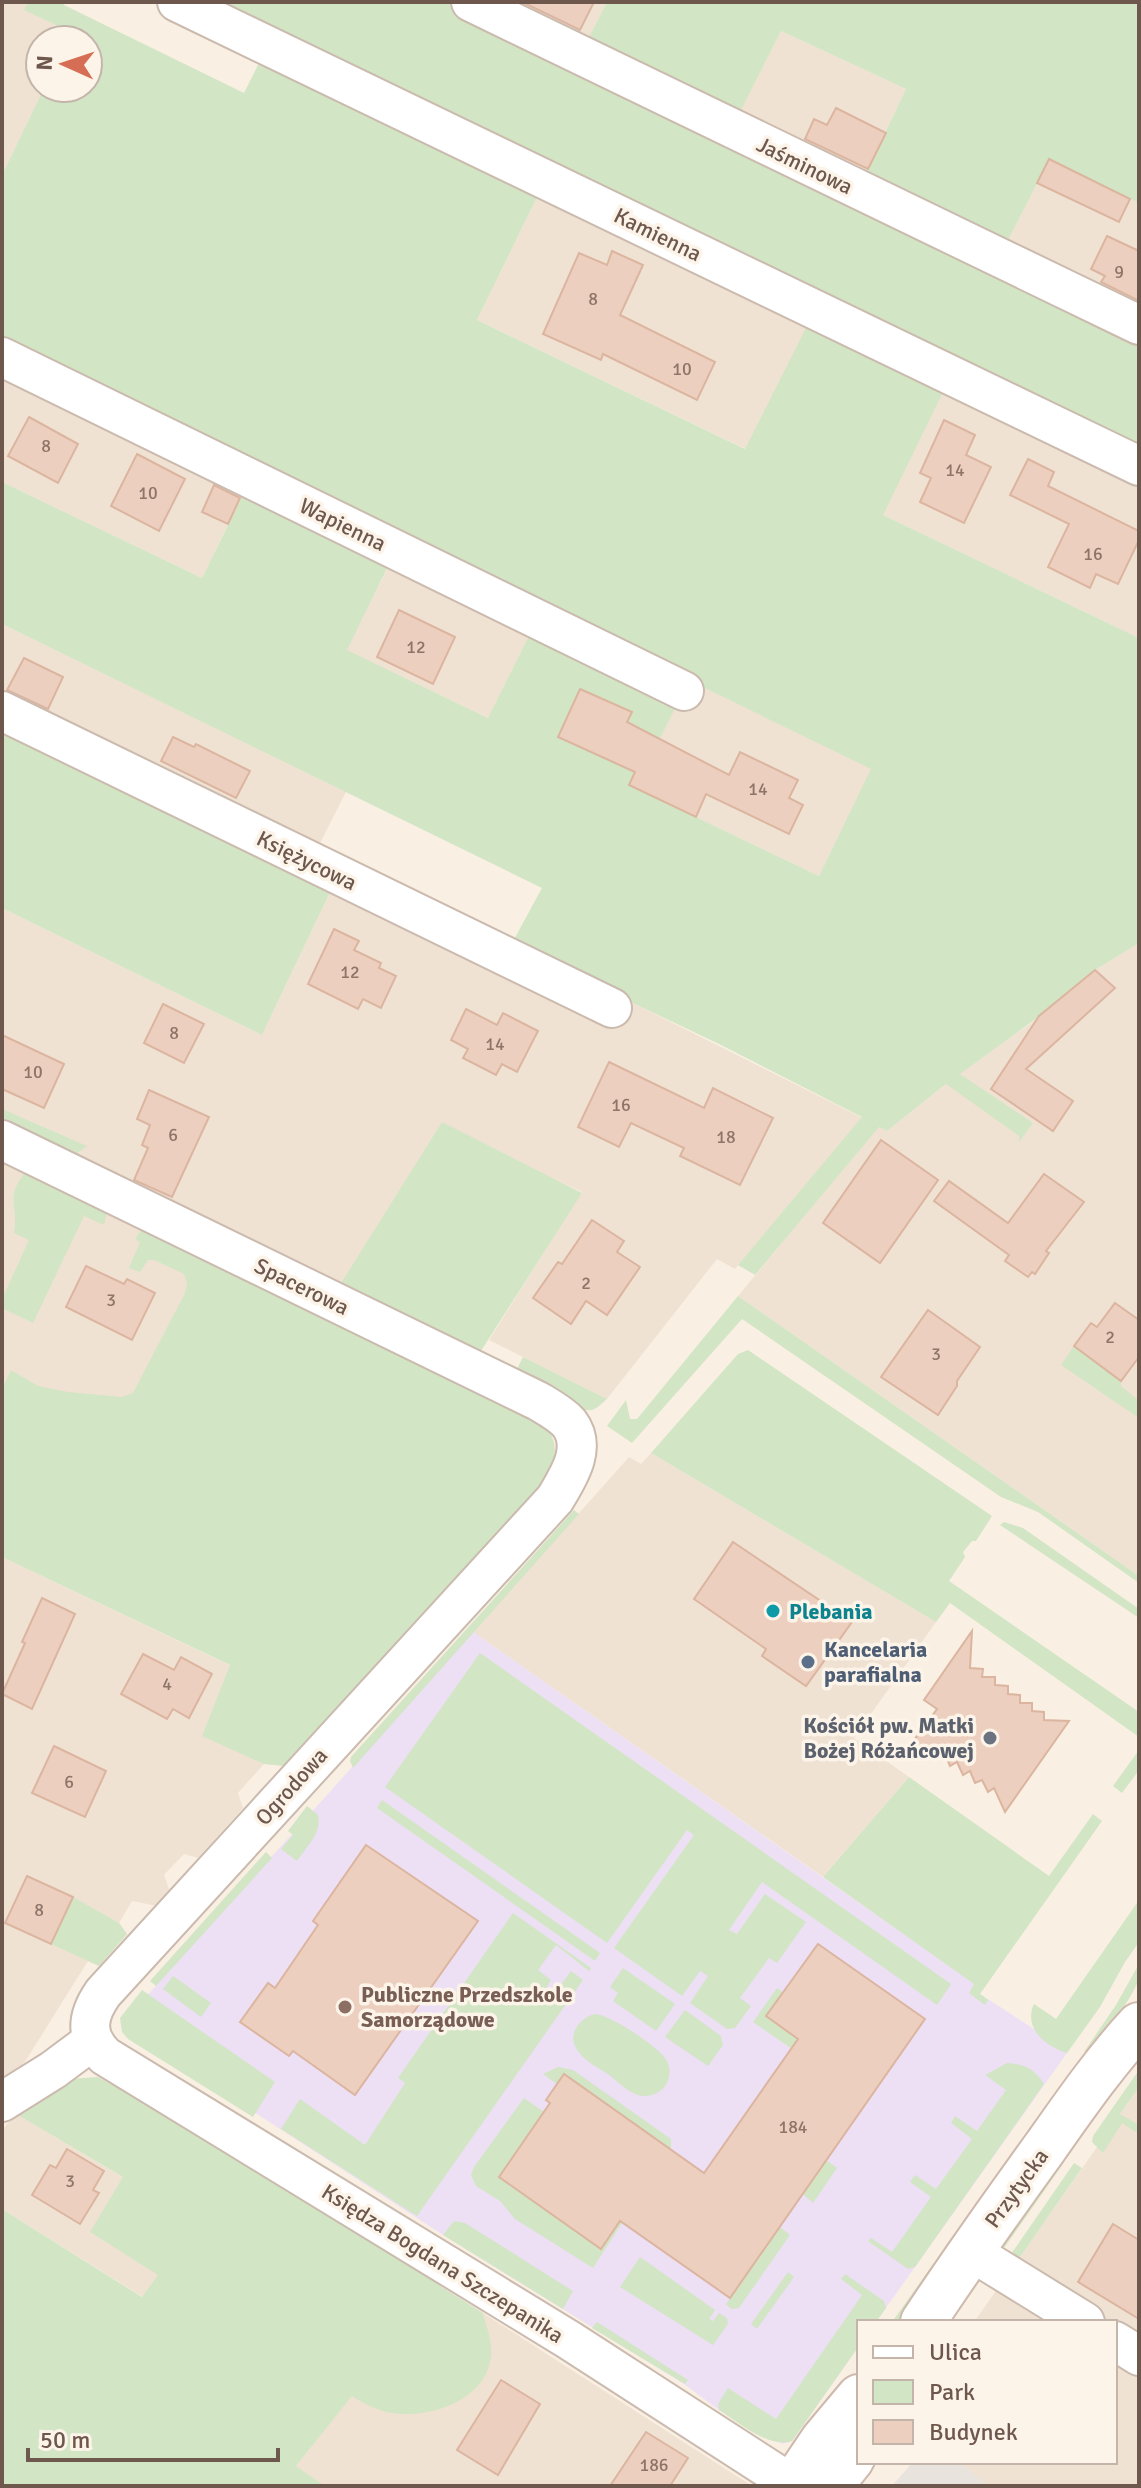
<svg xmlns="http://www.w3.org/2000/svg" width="1141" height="2488" viewBox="0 0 1141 2488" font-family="Signika,sans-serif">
<rect width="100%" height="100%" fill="#f9f0e3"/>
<g fill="#f0e2d3">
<path d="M2,2H28L25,10L71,33L67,40H40V88H44L2,175Z"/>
<path d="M495,2H607L585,46Z"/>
<path d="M781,31L906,89L864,177L816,147L769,125L757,128L736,118Z"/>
<path d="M1049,159L1139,203V314L1090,289L1079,273L1054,261L1033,262L1004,248Z"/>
<path d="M540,191L1139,483V638L477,320Z"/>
<path d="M2,366L246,487L202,578L2,482Z"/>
<path d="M394,556L690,680L872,769L819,876L346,650Z"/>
<path d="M2,624L346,792L317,849L2,694Z"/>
<path d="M332,888L619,996L863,1118L735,1269L717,1259L607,1399L489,1340L582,1192L535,1170L340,1285L236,1236L230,1230L106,1478L2,1427V908L262,1035Z"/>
<path d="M1139,943V1576L738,1296L879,1126L887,1131L959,1074L1034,1021L1095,970Z"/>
<path d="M651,1453L936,1622L854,1738L909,1777L823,1877L473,1632L629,1457L641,1464Z"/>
<path d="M2,1557L332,1714L286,1766L264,1764L238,1793L243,1808L198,1858L184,1854L164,1875L169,1889L157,1906L132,1901L119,1923L127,1934L99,1966L88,1961L23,2065L2,2078Z"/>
<path d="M1139,2087V2342L1115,2326V2322H1108L1016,2263Z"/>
<path d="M16,2114L246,2250L196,2330L2,2209V2130Z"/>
<path d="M1000,2285L1058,2322H974Z"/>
<path d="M439,2286L483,2313L752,2486H280Z"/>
<path d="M1115,2358L1139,2373V2486H987L960,2462H1115Z"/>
</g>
<path fill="#e9e3de" d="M913,2462H960L987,2486H892Z"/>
<path fill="#ede0f5" d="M473,1632L975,1984L980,1994L1031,2027L1060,2050L1067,2053L876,2322H859V2346L792,2441L783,2444L759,2435L719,2410L684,2384L443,2235L131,2032L127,2018Z"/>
<g fill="#d2e5c4" fill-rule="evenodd">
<path d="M28,2H64V5L244,93L262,57L540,191L477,320L745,449L809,322L945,388L883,515L1139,638V943L1095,970L1033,1021L960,1074L1033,1123L1019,1142V1136L946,1084L887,1131L879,1127L755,1275L738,1265L862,1117L721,1045L511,945L542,888L2,624V482L202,578L256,468L2,343V175L44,88H88V40H67L70,32L24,10ZM401,540L871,769L819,876L629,785L659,740L680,699L534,626L488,718L347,650Z"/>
<path d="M205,2H447L1139,335V453Z"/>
<path d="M607,2H1139V203L1049,160L1004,248L864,177L906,89L781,31L737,118L582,51Z"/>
<path d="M2,723L332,888L262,1035L2,908Z"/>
<path d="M2,1109L87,1146L72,1157L2,1124Z"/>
<path d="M442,1122L582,1193L479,1354L340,1285Z"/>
<path d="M28,1168L108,1207L104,1225L84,1216L33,1323L2,1308V1299L29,1240L14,1233C19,1201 3,1200 28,1168Z"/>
<path d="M144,1226L381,1338L546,1426C562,1450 554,1462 542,1486L286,1766L264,1764L202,1736L230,1665L2,1557V1389L11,1370L38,1386L68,1392L122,1397L133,1393L185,1293L187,1283L184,1274L154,1260H148L140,1272L129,1268L140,1242L135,1239Z"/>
<path d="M738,1296L1139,1576V1583L1038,1512L1001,1497L742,1319L632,1443L607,1426L626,1400L630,1419H637Z"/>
<path d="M1074,1346L1121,1381V1386L1139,1401V1418L1061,1365Z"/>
<path d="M748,1350L992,1516L976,1541H972L963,1552L965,1557L949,1581L1139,1712V1737L950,1603L936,1622L651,1453L738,1354Z"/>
<path d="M523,1357L607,1399C602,1403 597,1409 591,1410C575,1413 531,1380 516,1371Z"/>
<path d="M574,1510L579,1514L353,1768L350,1761L351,1757Z"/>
<path d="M1004,1522L1023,1528L1139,1609V1618L1000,1525Z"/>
<path d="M480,1653L951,1984L937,2005L762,1882L729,1930L737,1934L765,1894L806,1922L777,1963L769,1958L740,1998L751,2006L735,2028L727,2029L690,2003L708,1976L700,1971L682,1996L614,1948L694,1835L687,1830L607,1943L385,1787Z"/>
<path d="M1139,1750V1770L1122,1793L1113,1786Z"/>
<path d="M909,1777L1049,1876L1093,1814L1102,1821L980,1994L988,2000L985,2005L969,1993L974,1984L823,1877Z"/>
<path d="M382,1800L600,1953L595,1961L377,1808Z"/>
<path d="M307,1806L318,1815C322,1833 307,1846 297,1861L281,1849L293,1835L288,1831Z"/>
<path d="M266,1852L272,1858L156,1986L150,1981Z"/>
<path d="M73,1897L119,1923L127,1934L99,1966L51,1944Z"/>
<path d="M1139,1900V1942L1125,1962L1100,2007L1067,2053C1045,2046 1023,2028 1034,2004L1056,2019Z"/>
<path d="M513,1913L591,1968L589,1971L556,1945L538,1970L551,1980L546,1989L554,1994L571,1971L583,1980L417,2216L281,2129L300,2099L365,2145L405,2083L398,2078Z"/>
<path d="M1139,1964C1139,1969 1140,1973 1139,1978C1134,1996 1101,2043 1084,2052L1116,2005Z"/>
<path d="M623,1968L675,2004L656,2031L613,2001L618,1993L610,1987Z"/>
<path d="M173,1976L211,2003L201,2017L163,1989Z"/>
<path d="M777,1988L790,1997L803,2039L795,2051L753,2022Z"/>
<path d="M142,1990L275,2082L253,2117L128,2039L122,2032L120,2018Z"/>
<path d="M685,2010L721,2036L723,2045L708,2066L665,2037Z"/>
<path d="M595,2014C609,2014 661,2048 667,2061C671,2068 670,2078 666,2085C661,2092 653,2096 645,2096C631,2096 618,2082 608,2074C598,2068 585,2061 578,2051C566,2035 579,2018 595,2014Z"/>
<path d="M1007,2063C1024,2064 1035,2069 1044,2084L915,2267L908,2269L868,2241L871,2238L892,2252L931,2197L910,2182L915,2175L936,2189L972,2139L951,2123L955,2116L977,2131L1006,2090L985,2075Z"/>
<path d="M558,2067L573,2070L671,2139V2150L564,2075L557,2084L543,2074Z"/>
<path d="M1139,2070V2087L1120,2114L1139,2125V2134L1122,2123L1103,2153L1092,2142L1093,2136Z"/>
<path d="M98,2077L196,2132L259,2173L443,2284L440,2286L483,2313C486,2326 493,2342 491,2356C487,2400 430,2419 392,2413C378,2411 364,2404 352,2396L296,2466L325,2486H2V2209L142,2297L158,2275L90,2232L123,2177L16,2114L70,2079Z"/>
<path d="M524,2098L544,2112L601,2248L625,2215L626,2217L593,2268L515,2219L500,2201L476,2186L471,2175L474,2167Z"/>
<path d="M1051,2098L1048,2111L898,2322H892Z"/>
<path d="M826,2160L837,2168L813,2203L803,2194Z"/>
<path d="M1060,2160L1065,2161L1004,2248L1002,2240Z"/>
<path d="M1074,2163L1082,2168L1016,2263L1009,2257Z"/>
<path d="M454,2221L465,2223L573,2291L563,2309L443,2235Z"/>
<path d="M780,2227L790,2235L739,2308L731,2309L726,2304Z"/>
<path d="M640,2257L715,2310L709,2319L713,2321L719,2313L727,2318L728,2324L713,2345L620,2287Z"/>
<path d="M788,2272L794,2277L757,2329L751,2324Z"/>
<path d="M845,2274L884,2301L886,2308L876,2322H859V2346L792,2441C769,2449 738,2422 719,2410L718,2404L728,2388L776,2419L862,2295L841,2279Z"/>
<path d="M597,2322L688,2380L685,2384L592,2328Z"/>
</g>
<g fill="#eccfbe" stroke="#dcb5a0" stroke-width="2">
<path d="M522,2H594L580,30Z"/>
<path d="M836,108L886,133L868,169L805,139L814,119L827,125Z"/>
<path d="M1049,159L1130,199L1119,222L1037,183Z"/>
<path d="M1107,236L1139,251V301L1101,282L1105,276L1091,269Z"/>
<path d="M612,251L643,265L620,315L715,362L697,400L603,354L601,360L543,334L579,253L607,265Z"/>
<path d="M29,417L78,444L58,483L8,456Z"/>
<path d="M944,420L975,435L966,455L991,467L964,523L920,502L931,478L920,473Z"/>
<path d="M137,454L185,479L159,531L111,506Z"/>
<path d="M1028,459L1054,472L1048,486L1139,531V540L1118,584L1096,574L1090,588L1048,567L1069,524L1010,495Z"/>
<path d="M214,485L240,498L228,524L202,512Z"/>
<path d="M399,610L455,637L433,684L377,657Z"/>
<path d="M24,658L63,677L48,709L7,690Z"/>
<path d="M580,689L632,712L627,722L729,775L740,752L798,780L789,798L803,805L789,834L706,794L696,817L629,785L635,772L558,737Z"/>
<path d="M173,737L194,747L196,744L250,771L236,798L161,761Z"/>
<path d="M334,929L359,941L354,950L381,963L379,968L396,976L381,1008L363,999L358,1009L308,984Z"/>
<path d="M1095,970L1115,988L1026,1069L1073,1101L1053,1131L991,1089L1039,1016Z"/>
<path d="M163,1004L204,1024L184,1063L144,1043Z"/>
<path d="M466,1009L497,1025L503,1013L538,1031L517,1072L502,1064L496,1075L463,1058L468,1049L451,1040Z"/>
<path d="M2,1035L64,1064L44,1108L2,1089Z"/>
<path d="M609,1062L704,1108L713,1088L773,1118L740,1185L680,1156L684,1148L631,1123L619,1147L578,1127Z"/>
<path d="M149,1090L209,1117L172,1197L134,1180L148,1148L142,1145L150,1125L137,1119Z"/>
<path d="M881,1140L938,1180L880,1263L823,1223Z"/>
<path d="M1044,1174L1084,1202L1046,1251L1049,1253L1035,1274L1032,1272L1028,1277L1005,1261L1009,1255L934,1201L949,1181L1008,1223Z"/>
<path d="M592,1220L624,1241L617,1252L640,1267L607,1315L586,1301L571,1324L533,1298L558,1262L562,1264Z"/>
<path d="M86,1266L124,1284L127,1279L155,1293L132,1340L66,1307Z"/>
<path d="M1115,1303L1139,1320V1357L1121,1381L1074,1346L1091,1323L1097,1327Z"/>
<path d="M928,1310L980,1347L957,1381V1386L938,1415L881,1377Z"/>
<path d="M733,1542L852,1622L806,1686L762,1656L766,1649L694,1599Z"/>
<path d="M42,1598L75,1614L32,1709L2,1694L25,1643L22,1642Z"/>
<path d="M972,1631L970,1668L983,1669L982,1677H995V1685L1008,1686V1694L1020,1695V1703H1032V1711L1044,1712V1720L1069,1721L1005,1812L994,1788L988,1792L982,1780L975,1783L970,1771L963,1775L957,1762L950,1766L945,1754L938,1757L933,1745L900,1759L937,1709L924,1700Z"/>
<path d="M143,1654L174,1670L181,1657L212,1674L189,1718L173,1709L167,1719L121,1694Z"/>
<path d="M54,1746L106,1771L85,1817L32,1793Z"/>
<path d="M366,1845L478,1921L355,2095L293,2051L289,2056L240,2022L268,1983L275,1988L318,1925L313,1921Z"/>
<path d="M27,1876L73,1897L51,1944L5,1923Z"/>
<path d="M818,1944L925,2019L730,2298L620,2221L601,2249L499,2177L550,2103L546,2100L564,2074L704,2173L798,2039L766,2016Z"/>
<path d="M67,2149L104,2171L93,2190L99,2193L80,2224L32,2195L50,2165L56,2168Z"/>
<path d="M1113,2224L1139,2240V2319L1078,2282Z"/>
<path d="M501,2380L540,2404L498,2475L457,2450Z"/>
<path d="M646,2432L688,2458L670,2486H610Z"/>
</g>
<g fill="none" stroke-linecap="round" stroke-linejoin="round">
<defs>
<g id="street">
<path d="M177,2L1139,466"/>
<path d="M471,2L1139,325"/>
<path d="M2,357L684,691"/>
<path d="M2,711L612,1008"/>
<path d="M2,1140L538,1401C548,1407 561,1414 569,1423C588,1448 568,1477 555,1499L103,1993C87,2016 84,2035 105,2056L569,2340L795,2486"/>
<path d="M2,2102L53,2070L92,2041"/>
<path d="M970,2251L1085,2322"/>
<path d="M1115,2341L1139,2356"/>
</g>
<g id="secondary">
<path d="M923,2322C962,2263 1004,2204 1046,2146C1075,2105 1104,2063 1139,2025"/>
<path d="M792,2486L823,2440L859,2397"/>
<path d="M830,2486L851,2460L859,2445"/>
</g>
</defs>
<use href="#street" stroke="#cbbaae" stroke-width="42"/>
<use href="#secondary" stroke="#ceb9ac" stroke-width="48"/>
<use href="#street" stroke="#fff" stroke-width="38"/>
<use href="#secondary" stroke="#fff" stroke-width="44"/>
</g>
<circle fill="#0f9aa8" stroke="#fdf4e9" stroke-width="3" cx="773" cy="1611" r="8"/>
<circle fill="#5c6f8a" stroke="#fdf4e9" stroke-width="3" cx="808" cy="1662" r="8"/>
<circle fill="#6b7280" stroke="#fdf4e9" stroke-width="3" cx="990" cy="1738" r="8"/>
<circle fill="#8d6e63" stroke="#fdf4e9" stroke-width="3" cx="345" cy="2007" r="8"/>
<g text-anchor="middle" stroke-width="7" stroke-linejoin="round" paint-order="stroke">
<g font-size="18" fill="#8e7568">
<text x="1119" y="278">9</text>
<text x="593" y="305">8</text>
<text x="682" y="375">10</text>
<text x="46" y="452">8</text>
<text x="955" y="476">14</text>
<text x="148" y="499">10</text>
<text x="1093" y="560">16</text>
<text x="416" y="653">12</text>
<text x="758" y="795">14</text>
<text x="350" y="978">12</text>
<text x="174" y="1039">8</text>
<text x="495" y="1050">14</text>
<text x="33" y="1078">10</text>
<text x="621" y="1111">16</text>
<text x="173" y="1141">6</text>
<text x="726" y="1143">18</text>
<text x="586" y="1289">2</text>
<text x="111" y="1306">3</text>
<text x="1110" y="1343">2</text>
<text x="936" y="1360">3</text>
<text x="167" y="1690">4</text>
<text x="69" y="1788">6</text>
<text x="39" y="1916">8</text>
<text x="793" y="2133">184</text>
<text x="70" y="2187">3</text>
<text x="654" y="2471">186</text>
</g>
<g font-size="22" fill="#6e574c" stroke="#fdf4e9">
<text transform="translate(805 165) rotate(26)" y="8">Jaśminowa</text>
<text transform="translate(658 234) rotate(26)" y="8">Kamienna</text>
<text transform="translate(343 524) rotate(26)" y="8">Wapienna</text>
<text transform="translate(307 860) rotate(26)" y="8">Księżycowa</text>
<text transform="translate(302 1286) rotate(26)" y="8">Spacerowa</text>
<text transform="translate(291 1786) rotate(-48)" y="8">Ogrodowa</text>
<text transform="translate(1016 2188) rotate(-54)" y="8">Przytycka</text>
<text transform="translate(443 2263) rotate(32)" y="8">Księdza Bogdana Szczepanika</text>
</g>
<g font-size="22" font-weight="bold" fill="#0d838f" stroke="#fdf4e9" text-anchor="start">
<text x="789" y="1619">Plebania</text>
</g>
<g font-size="22" font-weight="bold" fill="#4e5e75" stroke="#fdf4e9" text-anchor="start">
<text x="824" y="1657">Kancelaria<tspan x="824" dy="25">parafialna</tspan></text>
</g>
<g font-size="22" font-weight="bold" fill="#5b616d" stroke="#fdf4e9" text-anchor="end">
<text x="974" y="1733">Kościół pw. Matki<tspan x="974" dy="25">Bożej Różańcowej</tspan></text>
</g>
<g font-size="22" font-weight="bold" fill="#785e54" stroke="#fdf4e9" text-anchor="start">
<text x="361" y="2002">Publiczne Przedszkole<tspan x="361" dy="25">Samorządowe</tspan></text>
</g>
</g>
<rect width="1141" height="2488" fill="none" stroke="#6e574c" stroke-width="8"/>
<rect x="857" y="2320" width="260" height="144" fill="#fdf4e9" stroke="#c4b5aa" stroke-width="2"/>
<rect x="873" y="2346" width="40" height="12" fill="#ffffff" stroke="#c4b5aa" stroke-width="2"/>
<text x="929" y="2360" font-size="24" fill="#6e574c">Ulica</text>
<rect x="873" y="2380" width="40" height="24" fill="#d2e5c4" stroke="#c4b5aa" stroke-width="2"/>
<text x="929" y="2400" font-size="24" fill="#6e574c">Park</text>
<rect x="873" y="2420" width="40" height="24" fill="#eccfbe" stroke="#c4b5aa" stroke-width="2"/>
<text x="929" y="2440" font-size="24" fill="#6e574c">Budynek</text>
<g transform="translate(64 64) rotate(273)"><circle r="38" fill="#fdf4e9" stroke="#c4b5aa" stroke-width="2"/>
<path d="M0-6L14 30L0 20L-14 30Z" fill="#d66d55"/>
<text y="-12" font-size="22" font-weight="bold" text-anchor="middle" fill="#6e574c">N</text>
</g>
<path d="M28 2448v12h250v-12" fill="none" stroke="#6e574c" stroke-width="4"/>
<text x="40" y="2448" font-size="24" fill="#6e574c" stroke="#fdf4e9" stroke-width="6" paint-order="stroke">50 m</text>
</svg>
